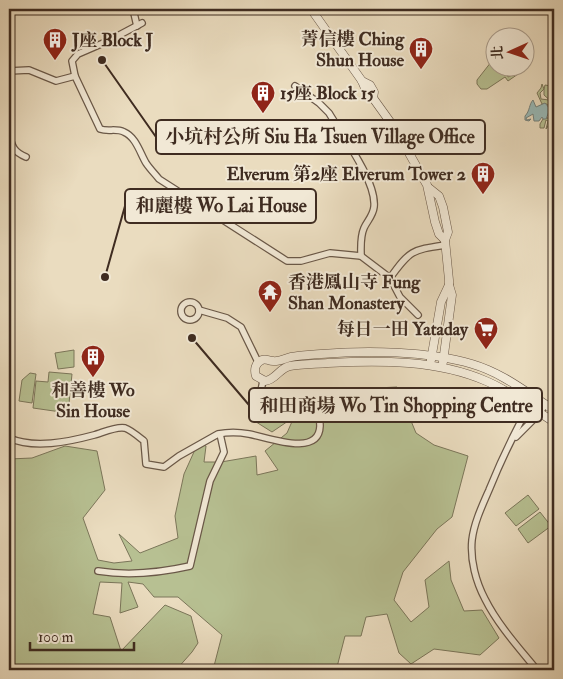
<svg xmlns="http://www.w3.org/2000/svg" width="563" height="679" viewBox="0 0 563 679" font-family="'IM FELL Double Pica','Noto Serif TC',serif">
<rect width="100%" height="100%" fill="#eadcbf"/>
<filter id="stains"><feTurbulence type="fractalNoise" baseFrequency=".004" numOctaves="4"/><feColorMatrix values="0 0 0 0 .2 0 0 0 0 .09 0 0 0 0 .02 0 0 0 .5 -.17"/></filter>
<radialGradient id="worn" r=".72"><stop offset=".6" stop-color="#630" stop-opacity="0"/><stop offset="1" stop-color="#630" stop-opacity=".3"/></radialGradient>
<g fill="#b7c092" stroke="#7b765a">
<path d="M495,57L496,68L506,69L508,77L517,73L519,71L521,72L508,81L505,77L487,89H481L477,84V80Z"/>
<path d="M542,84L544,89L545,85L551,86L554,89V104L544,95V89L540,93L541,99L549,100L554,106V115L551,113V122L546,129L548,121L546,120L544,128H540V124L543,119L548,118L550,109L547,104H542L537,93L541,88Z"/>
<path d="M74,350V367L58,369L55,353Z"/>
<path d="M49,372L72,374L68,413L33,408L36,381L48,382Z"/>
<path d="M30,373L36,374L32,403L19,401L22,380Z"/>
<path d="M397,387L416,433L434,445L468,456L452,517L437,529L403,572L394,600L411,622L429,607L425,580L449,561L451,580L464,611L482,610L499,638L480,655L434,649L411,664L399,653L387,614L366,617L361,636H345L337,667L348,670H213L222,635L178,597H154L143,584L128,582L138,607L120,613L122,583L100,582L93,614L110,617L121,651L165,605L191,616L198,643L192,652L176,670H9V459L32,458L65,446L97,451L105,490L83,518L98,560L114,563L132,561L119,534L140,553L178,538L175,516L184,474L198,443L206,446L204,462H221L256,456L257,475L278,470L265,451L287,433L294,417L272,432L253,420L301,410L356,389Z"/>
<path d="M528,495L539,509L516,526L505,513Z"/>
<path d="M540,512L551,526L528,543L518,529Z"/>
</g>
<path fill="#99bab8" stroke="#75817c" d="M533,100L536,107L545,103L550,109L546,119H543L542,117L539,121H534L533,114L526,118L527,120L531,119L529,121L525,120V116C530,111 529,104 533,100Z"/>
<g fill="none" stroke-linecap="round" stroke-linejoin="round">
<defs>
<g id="minor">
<path d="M133,9L137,26"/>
<path d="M142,23L108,41L78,54L72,61L75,76L100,129C108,132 116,128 124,132C136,137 140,153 146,163C150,169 155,174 159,179L287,261H301L330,253L361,256L390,278L400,297L418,315"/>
<path d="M9,71L29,70L56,81L75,76"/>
<path d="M295,86L319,103L329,113C342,135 377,182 374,207C373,216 367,221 364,228C360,237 361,246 361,256"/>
<path d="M9,134C12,147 14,152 26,157"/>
<path d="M390,278C410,250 412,250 445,245"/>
<circle cx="190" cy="311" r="9"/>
<path d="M199,310L227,318L241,327L258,362"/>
<path d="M534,397C517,427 502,458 489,490C482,506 474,523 472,540C470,560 476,582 485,599C498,625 519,648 537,670"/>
<path d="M516,437L540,413L545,404"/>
<path d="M9,438C34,449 68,442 94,435C102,433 116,426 125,428C131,430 139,437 144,441L146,464L164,467L179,456L218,434C228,432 238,432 249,434C267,437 319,458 320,426C320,417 319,407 314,399C307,398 302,403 296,404C289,405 265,402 262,396C260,392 262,385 263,381"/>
<path d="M98,571C129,576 159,573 190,566L210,481L224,452L220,434"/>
</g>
<g id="tertiary">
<path d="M311,9L362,81L367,93L373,98L396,130L427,185L435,222L439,234L445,240"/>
<path d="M362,81L370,85L374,92L373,98"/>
<path d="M429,188L439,196L443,207L448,232L445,240L449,280V285L441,302L431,360"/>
<path d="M443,362L452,295L449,285"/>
<path d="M554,410C527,393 503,373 472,364C428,351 367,350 321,354C311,355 301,355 291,357C286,358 278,362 273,361C268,361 266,358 262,360C255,363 254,370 256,376L265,381C276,380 279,368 290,366C303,364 316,364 328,363C380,360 438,360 486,381C510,391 532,408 554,422"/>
</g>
</defs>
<use href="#minor" stroke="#6a5848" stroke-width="8"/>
<use href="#tertiary" stroke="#6a5848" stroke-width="9"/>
<use href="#minor" stroke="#f1e8d5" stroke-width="5.5"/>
<use href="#tertiary" stroke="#f1e8d5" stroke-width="8"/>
</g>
<defs>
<symbol id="building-pin" viewBox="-11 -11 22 30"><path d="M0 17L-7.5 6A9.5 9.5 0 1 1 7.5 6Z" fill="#8f2418" stroke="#f1e8d5"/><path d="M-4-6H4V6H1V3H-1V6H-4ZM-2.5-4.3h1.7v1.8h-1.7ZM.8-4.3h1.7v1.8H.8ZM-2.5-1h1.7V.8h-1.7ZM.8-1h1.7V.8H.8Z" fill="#fff"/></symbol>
<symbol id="temple-pin" viewBox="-11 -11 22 30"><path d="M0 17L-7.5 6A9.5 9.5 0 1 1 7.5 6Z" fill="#8f2418" stroke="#f1e8d5"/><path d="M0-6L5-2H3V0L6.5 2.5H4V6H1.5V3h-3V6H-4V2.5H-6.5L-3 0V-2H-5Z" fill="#fff"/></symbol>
<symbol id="supermarket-pin" viewBox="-11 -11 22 30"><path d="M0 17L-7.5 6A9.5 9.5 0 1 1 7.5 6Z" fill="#8f2418" stroke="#f1e8d5"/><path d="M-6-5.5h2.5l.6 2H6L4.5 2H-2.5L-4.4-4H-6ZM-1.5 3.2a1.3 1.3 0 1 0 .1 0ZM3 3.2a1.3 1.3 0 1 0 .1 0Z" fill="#fff"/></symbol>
</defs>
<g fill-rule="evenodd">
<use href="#building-pin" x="41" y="26" width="28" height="38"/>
<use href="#building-pin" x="407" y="35" width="28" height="38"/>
<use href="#building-pin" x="249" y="79" width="28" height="38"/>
<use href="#building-pin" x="469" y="160" width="28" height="38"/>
<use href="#temple-pin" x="256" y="278" width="28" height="38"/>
<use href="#supermarket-pin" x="472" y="315" width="28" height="38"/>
<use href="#building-pin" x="79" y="343" width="28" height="38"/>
</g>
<g text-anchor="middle" stroke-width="4" stroke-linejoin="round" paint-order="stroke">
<g font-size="18" font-weight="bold" fill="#3f2c21" stroke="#f1e8d5" text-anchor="end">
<text x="404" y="45">菁信樓 Ching<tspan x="404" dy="21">Shun House</tspan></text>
<text x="72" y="46" text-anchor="start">J座 Block J</text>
<text x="280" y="99" text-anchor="start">15座 Block 15</text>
<text x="466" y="180">Elverum 第2座 Elverum Tower 2</text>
<text x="288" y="288" text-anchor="start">香港鳳山寺 Fung<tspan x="288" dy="21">Shan Monastery</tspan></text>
<text x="468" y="335">每日一田 Yataday</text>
<text x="93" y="396" text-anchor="middle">和善樓 Wo<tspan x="93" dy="21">Sin House</tspan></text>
</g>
</g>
<path fill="none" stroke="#3f2c21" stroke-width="2" d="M102 60L156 137M105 277L125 206M192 338L249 405"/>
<g fill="#3f2c21" stroke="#f1e8d5" stroke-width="2">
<circle cx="102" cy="60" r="5"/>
<circle cx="105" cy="277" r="5"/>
<circle cx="192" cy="338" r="5"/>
</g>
<g fill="#f1e8d5" stroke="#3f2c21" stroke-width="2">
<rect x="156" y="120" width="329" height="34" rx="5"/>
<rect x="125" y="189" width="191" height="34" rx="5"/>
<rect x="249" y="388" width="293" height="34" rx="5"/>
</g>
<g font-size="19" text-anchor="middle" font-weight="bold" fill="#3f2c21">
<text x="320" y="143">小坑村公所 Siu Ha Tsuen Village Office</text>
<text x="221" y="212">和麗樓 Wo Lai House</text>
<text x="396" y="412">和田商場 Wo Tin Shopping Centre</text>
</g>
<rect width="563" height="679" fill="none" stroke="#eadcbf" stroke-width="30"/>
<rect x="10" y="10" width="543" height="659" fill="none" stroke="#3f2c21" stroke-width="2.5"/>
<rect x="15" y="15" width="533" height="649" fill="none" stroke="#3f2c21"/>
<g transform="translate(510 52) rotate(267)"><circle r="24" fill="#f1e8d5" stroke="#aa9d8d"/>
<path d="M0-4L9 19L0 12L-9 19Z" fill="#8f2418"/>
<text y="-8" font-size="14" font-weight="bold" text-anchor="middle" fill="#3f2c21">北</text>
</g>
<path d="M30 642v8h104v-8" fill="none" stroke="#3f2c21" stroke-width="2.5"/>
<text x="38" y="642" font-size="15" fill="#3f2c21" stroke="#f1e8d5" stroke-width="4" paint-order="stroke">100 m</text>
<rect width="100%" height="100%" filter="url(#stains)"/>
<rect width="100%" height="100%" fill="url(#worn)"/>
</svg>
